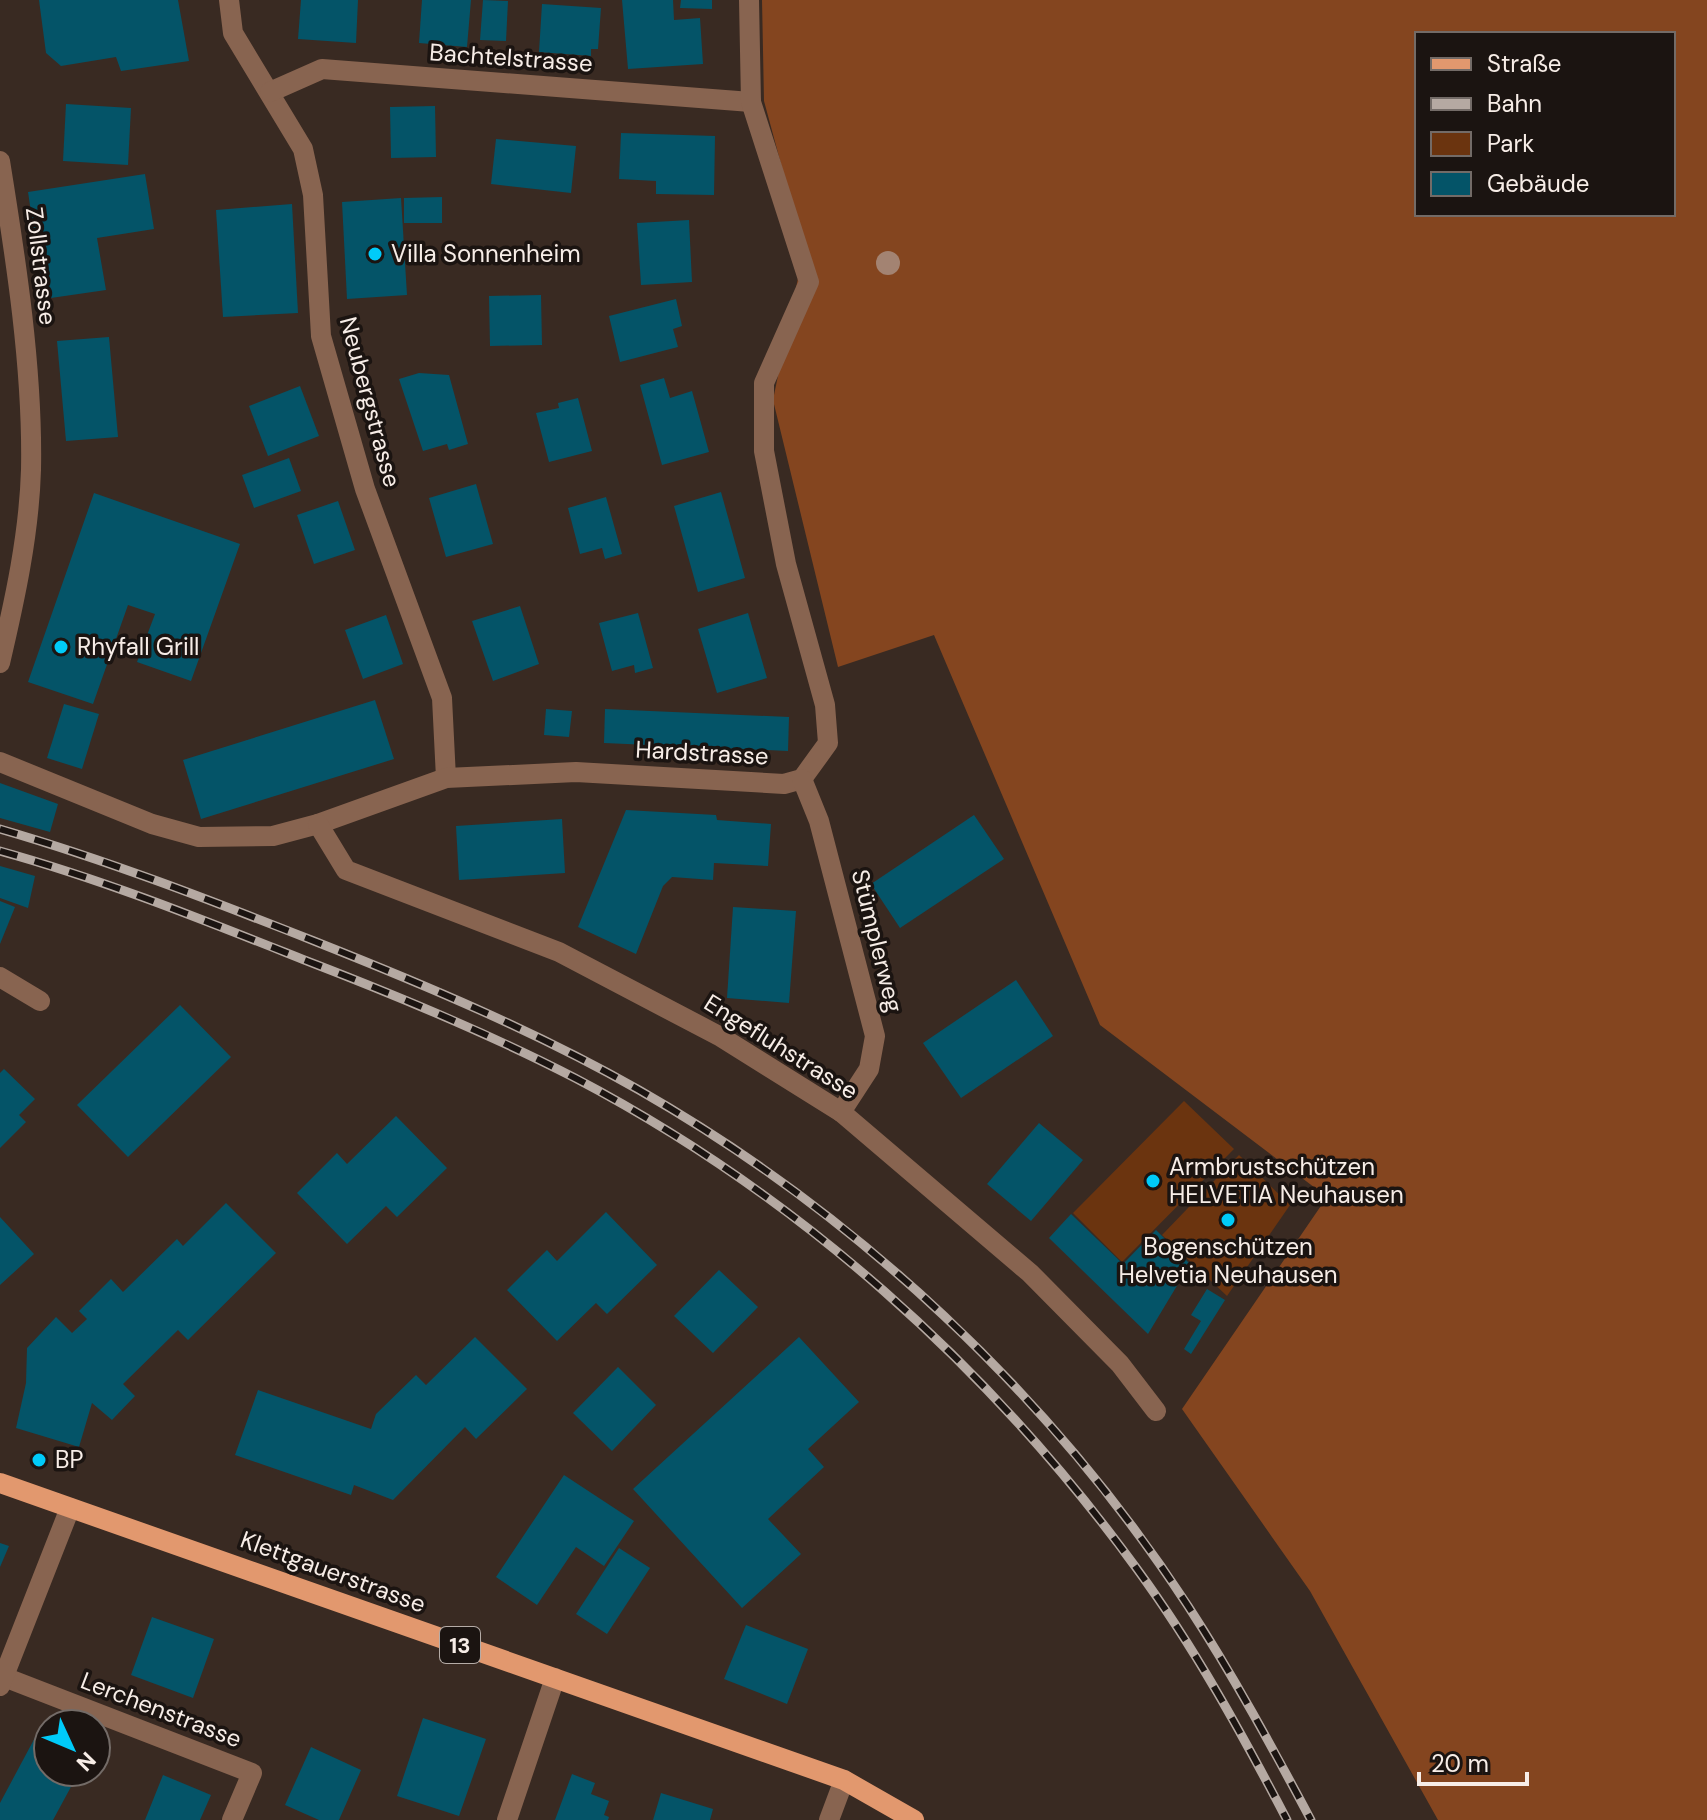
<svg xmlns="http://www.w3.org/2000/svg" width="1707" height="1820" viewBox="0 0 1707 1820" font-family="'DM Sans',sans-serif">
<rect width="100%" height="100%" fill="#392a22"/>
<g fill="#6b340f">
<path d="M1184,1101L1234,1149L1122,1262L1073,1213Z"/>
<path d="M1239,1155L1290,1205L1227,1296L1162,1235Z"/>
</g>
<path fill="#84451f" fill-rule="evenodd" d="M762,0H1707V1820H1438L1310,1591L1182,1409L1327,1197L1100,1025L934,635L838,667L773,400L804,249L764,101ZM1417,34H1673V214H1417Z"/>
<g fill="#045468">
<path d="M39,0H178L189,61L121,71L116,57L61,66L46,53Z"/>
<path d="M301,0H358L356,43L298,39Z"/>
<path d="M422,0H471L467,47L419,43Z"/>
<path d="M483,0L508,1L506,41L480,40Z"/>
<path d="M622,0H673L674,20L700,18L703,64L628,69Z"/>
<path d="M681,0H712V9L680,8Z"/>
<path d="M542,4L601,8L598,49H591V56L539,52Z"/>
<path d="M66,104L131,108L128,165L63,161Z"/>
<path d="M435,106L436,157L391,158L390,107Z"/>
<path d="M621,133L715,136L714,195L656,194V181L619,179Z"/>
<path d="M496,139L576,146L571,193L491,184Z"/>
<path d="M145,174L154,229L97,238L106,290L44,299L28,192Z"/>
<path d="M442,197V223H404V198Z"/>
<path d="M401,198L407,295L347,299L342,202Z"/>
<path d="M292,204L298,313L223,317L216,210Z"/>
<path d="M689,220L692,282L641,285L637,223Z"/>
<path d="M541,295L542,345L490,346L489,296Z"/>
<path d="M676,299L682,326L673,329L678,347L620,362L609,316Z"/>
<path d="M109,337L118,437L66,441L57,341Z"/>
<path d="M419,373L449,375L468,444L449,450L447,444L423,451L399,379Z"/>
<path d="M664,378L670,398L692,391L709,452L662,465L640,385Z"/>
<path d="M300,386L319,436L268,456L249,406Z"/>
<path d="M578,398L592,451L549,462L536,413L559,408L558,403Z"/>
<path d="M289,458L301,491L254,508L242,475Z"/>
<path d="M476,484L493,544L446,557L429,498Z"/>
<path d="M721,492L745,578L698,592L674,506Z"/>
<path d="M94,493L240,544L191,681L137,662L155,614L128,605L93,704L28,682Z"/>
<path d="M606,497L622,554L605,559L602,548L580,554L568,508Z"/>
<path d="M338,501L355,550L314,564L297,515Z"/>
<path d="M520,606L539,664L493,681L472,621Z"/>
<path d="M638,613L653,668L635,673L634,665L612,671L599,623Z"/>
<path d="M748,613L767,678L717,693L698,629Z"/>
<path d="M386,615L403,664L363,679L345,630Z"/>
<path d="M375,700L394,759L201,819L183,760Z"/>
<path d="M64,704L99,714L82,769L47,758Z"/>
<path d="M546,709L572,711L569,737L544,735Z"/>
<path d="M605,709L789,717L788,751L604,743Z"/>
<path d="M0,783L58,804L50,832L0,818Z"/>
<path d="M626,810L716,815L717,820L771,824L768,866L714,863L713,880L672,877L663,886L636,954L578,927Z"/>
<path d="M974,815L1004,859L900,928L871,884Z"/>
<path d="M562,819L565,873L459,880L456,826Z"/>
<path d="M0,866L35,876L28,908L0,898Z"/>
<path d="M0,901L15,907L0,944Z"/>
<path d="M733,907L796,911L789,1003L727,998Z"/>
<path d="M1016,980L1053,1036L961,1098L923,1043Z"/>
<path d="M180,1005L231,1057L128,1157L77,1105Z"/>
<path d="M4,1069L35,1099L19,1115L26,1122L0,1148V1073Z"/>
<path d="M396,1116L447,1168L397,1217L386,1206L347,1244L297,1193L337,1153L347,1164Z"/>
<path d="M1039,1123L1083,1160L1031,1221L987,1184Z"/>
<path d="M226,1203L276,1253L188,1340L178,1330L123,1384L135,1396L112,1420L92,1403L79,1447L16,1428L26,1383L27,1348L56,1317L72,1333L87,1319L79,1311L111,1279L123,1292L177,1239L183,1246Z"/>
<path d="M606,1212L657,1265L607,1314L596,1303L557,1341L507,1290L547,1250L557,1261Z"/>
<path d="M1071,1214L1123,1264L1156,1230L1190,1264L1148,1334L1049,1238Z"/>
<path d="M0,1217L34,1254L0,1285Z"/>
<path d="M719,1270L758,1307L713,1353L674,1316Z"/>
<path d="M1207,1289L1225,1300L1191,1354L1184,1349L1201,1321L1191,1315Z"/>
<path d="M475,1337L527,1389L476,1439L465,1427L393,1500L354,1485L351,1495L235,1455L258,1390L371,1429L376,1414L416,1375L426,1385Z"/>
<path d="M799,1337L859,1402L808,1449L824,1467L768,1519L801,1554L742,1608L633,1489Z"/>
<path d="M618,1367L656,1405L612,1451L573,1413Z"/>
<path d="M564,1475L634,1521L604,1566L576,1547L537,1605L496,1577Z"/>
<path d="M0,1543L9,1546L0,1567Z"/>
<path d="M619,1548L650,1568L607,1634L576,1614Z"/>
<path d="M152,1617L214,1639L193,1698L131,1675Z"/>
<path d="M746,1625L808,1649L787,1704L724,1679Z"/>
<path d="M423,1718L486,1739L459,1816L397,1796Z"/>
<path d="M38,1732L48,1737V1772H79L53,1820H0V1803Z"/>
<path d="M311,1747L361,1770L339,1820H319L285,1805Z"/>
<path d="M572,1774L595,1783L591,1794L609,1801L604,1815L609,1817L608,1820H555Z"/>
<path d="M163,1775L211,1795L200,1820H145Z"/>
<path d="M661,1793L713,1809L710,1820H653Z"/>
</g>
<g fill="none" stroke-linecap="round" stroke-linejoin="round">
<g stroke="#886450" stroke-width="20">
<path d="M229,0L233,33L303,149L313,195L321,336L365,489L442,698L446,778"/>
<path d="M270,92L322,69L751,102"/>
<path d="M0,161C16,260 33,370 31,470C29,535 15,599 0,663"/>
<path d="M0,762L152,824L199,837L273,836L318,824L446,778L576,772L784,784L802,779L828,743L825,705L786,564L764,451V383L809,282L751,102L749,0"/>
<path d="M802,779L819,821L875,1036L869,1069L841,1112"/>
<path d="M318,824L346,870L559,952L721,1037L841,1112L1030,1273L1120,1364L1156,1411"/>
<path d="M0,977L40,1001"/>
<path d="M4,1677L252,1773L232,1820"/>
<path d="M0,1686L70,1508"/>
<path d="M507,1820L555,1678"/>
<path d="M829,1820L844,1780"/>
</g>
<path stroke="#e2986e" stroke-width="20" d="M0,1483L844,1780L914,1820"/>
<defs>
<g id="rail">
<path d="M0,829C107,860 210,900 314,941C425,985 535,1031 639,1090C858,1215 1050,1395 1188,1606C1233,1675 1272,1747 1311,1820"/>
<path d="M0,851C105,880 206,921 307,961C398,996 488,1033 575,1078C798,1195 989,1366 1137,1569C1195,1648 1242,1734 1287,1820"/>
</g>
</defs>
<use href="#rail" stroke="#b5a9a2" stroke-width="9"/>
<use href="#rail" stroke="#1b1411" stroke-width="6" stroke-dasharray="18" stroke-linecap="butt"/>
</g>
<circle fill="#a38372" cx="888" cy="263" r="12"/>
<g fill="#00cbf9" stroke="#1b1411" stroke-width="3">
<circle cx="375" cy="254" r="8"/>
<circle cx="61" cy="647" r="8"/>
<circle cx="1153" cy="1181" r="8"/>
<circle cx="1228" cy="1220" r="8"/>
<circle cx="39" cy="1460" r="8"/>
</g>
<g text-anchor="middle" stroke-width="7" stroke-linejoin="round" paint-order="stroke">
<rect fill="#1b1411" stroke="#b5aca7" stroke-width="2" x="440" y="1627" width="40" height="36" rx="6"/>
<g font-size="22" font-weight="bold" fill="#f7ede7">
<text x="460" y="1653">13</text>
</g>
<g font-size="24" fill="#f7ede7" stroke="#1b1411">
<text transform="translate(511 58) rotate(4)" y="8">Bachtelstrasse</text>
<text transform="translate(41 266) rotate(83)" y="8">Zollstrasse</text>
<text transform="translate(370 402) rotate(75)" y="8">Neubergstrasse</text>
<text transform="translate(702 753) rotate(3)" y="8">Hardstrasse</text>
<text transform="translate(877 941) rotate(76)" y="8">Stümplerweg</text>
<text transform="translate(781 1047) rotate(32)" y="8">Engefluhstrasse</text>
<text transform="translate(333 1572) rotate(20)" y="8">Klettgauerstrasse</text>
<text transform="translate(161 1710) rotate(21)" y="8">Lerchenstrasse</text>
</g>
<g font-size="24" fill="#f7ede7" stroke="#1b1411" text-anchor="start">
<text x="391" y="262">Villa Sonnenheim</text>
<text x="77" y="655">Rhyfall Grill</text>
<text x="1169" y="1175">Armbrustschützen<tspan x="1169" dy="28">HELVETIA Neuhausen</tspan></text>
<text x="1228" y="1255" text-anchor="middle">Bogenschützen<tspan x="1228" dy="28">Helvetia Neuhausen</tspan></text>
<text x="55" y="1468">BP</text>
</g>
</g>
<rect x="1415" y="32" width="260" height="184" fill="#1b1411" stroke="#736b67" stroke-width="2"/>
<rect x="1431" y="58" width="40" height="12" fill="#e2986e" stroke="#736b67" stroke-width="2"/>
<text x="1487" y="72" font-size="24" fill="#f7ede7">Straße</text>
<rect x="1431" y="98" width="40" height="12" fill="#b5a9a2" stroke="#736b67" stroke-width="2"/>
<text x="1487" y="112" font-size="24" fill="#f7ede7">Bahn</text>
<rect x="1431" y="132" width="40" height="24" fill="#6b340f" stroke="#736b67" stroke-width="2"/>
<text x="1487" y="152" font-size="24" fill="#f7ede7">Park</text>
<rect x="1431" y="172" width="40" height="24" fill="#045468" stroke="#736b67" stroke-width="2"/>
<text x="1487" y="192" font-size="24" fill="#f7ede7">Gebäude</text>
<g transform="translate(72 1748) rotate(134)"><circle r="38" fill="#1b1411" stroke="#736b67" stroke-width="2"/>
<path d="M0-6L14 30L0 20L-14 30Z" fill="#00cbf9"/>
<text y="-12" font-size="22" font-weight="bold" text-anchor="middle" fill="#f7ede7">N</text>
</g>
<path d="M1419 1772v12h108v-12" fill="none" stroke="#f7ede7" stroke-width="4"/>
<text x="1431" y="1772" font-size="24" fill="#f7ede7" stroke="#1b1411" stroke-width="6" paint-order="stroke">20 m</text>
</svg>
